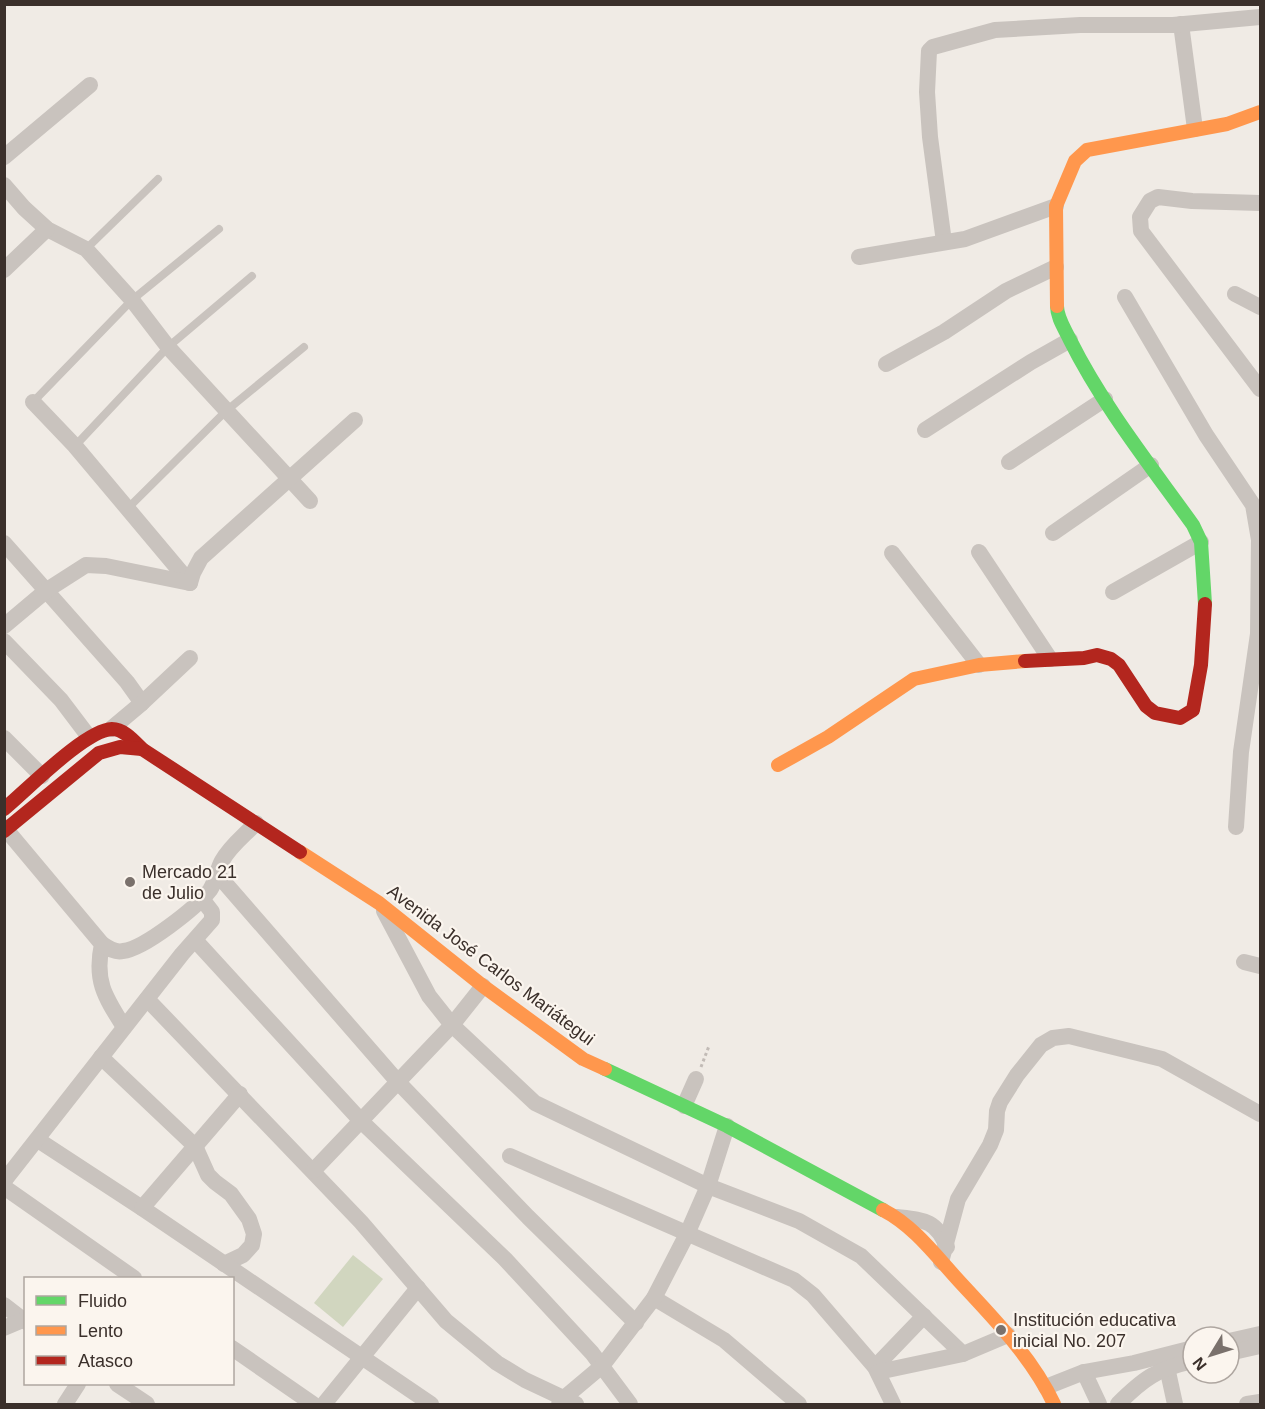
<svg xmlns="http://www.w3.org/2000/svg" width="1265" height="1409" viewBox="0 0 1265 1409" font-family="Arial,sans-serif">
<rect width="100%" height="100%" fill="#f0ebe5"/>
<path fill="#d1d6bf" d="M353,1255L383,1279L343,1327L314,1303Z"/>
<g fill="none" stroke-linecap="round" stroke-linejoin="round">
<path stroke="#c2bbb6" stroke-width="3" stroke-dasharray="3 3" stroke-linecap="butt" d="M701,1067L709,1046"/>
<g stroke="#c9c3be" stroke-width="8">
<path d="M86,249L158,179"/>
<path d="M33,402L132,300L219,229"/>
<path d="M75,446L168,347L252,276"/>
<path d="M127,509L226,411L304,347"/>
</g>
<g stroke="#c9c3be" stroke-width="16">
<path d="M1181,24L1195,129"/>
<path d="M4,157L90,85"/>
<path d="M4,185L24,208L47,229L86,249L132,300L168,347L310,501"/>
<path d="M1260,203L1192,201L1158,197L1150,201L1140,217L1141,231L1260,389"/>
<path d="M944,242L930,137L927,92L929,51L933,47L995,30L1080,25H1173L1260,17"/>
<path d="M859,257L965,239L1056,206"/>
<path d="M4,270L47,229"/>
<path d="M1235,294L1260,307"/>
<path d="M1125,297L1206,435L1253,505L1259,540L1258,634L1241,752L1236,827"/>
<path d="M886,364L944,332L1006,291L1056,267"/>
<path d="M33,402L75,446L190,583"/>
<path d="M925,430L1031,362L1070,340"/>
<path d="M1009,462L1105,399"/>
<path d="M1053,533L1151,465"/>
<path d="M4,543L127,682L142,703"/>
<path d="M979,552L1050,659"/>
<path d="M892,553L979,665"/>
<path d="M1113,592L1201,542"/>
<path d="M4,626L47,590L86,565L106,566L190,583L193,573L201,558L355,420"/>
<path d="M4,641L61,700L89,737"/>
<path d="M111,729L142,703L190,658"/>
<path d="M4,738L42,776"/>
<path d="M4,827L102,944C94,981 105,997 124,1027"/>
<path d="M218,875L398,1082L528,1217L636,1323"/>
<path d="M384,911L429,996L452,1025L535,1103L708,1186L799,1221L861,1256L963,1354"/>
<path d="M195,940L362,1122L505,1259L592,1353L630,1404"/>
<path d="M102,944C108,948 115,953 123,951C144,949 197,907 210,890C216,881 217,870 222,861C230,846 245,835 256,823"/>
<path d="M1244,962L1260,966"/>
<path d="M147,999L361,1222L446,1321L497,1363L525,1380L576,1404"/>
<path d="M101,1057L195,1146L208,1175L215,1182L231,1194L249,1219L254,1234L252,1245L243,1255L224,1264"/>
<path d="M684,1106L696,1079"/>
<path d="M38,1140L142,1208L431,1404"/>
<path d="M510,1156L794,1280L813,1295L875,1367L893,1404"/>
<path d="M313,1171L452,1025L483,986"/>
<path d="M4,1181L182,954L212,920V912L202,899"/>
<path d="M4,1187L134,1278"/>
<path d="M142,1208L240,1094"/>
<path d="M897,1217C924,1220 936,1220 947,1247"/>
<path d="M941,1262L958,1199L990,1145L996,1130L997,1111L1000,1102L1017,1075L1041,1045L1053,1038L1069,1036L1162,1059L1260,1114"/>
<path d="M654,1298L724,1340L799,1404"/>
<path d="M4,1305L26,1322"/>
<path d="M4,1328L23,1320"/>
<path d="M1229,1341L1260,1334"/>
<path d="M232,1348L313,1404"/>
<path d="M1229,1353L1260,1346"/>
<path d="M1165,1358L1175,1404"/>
<path d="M875,1367L924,1316"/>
<path d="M878,1372L963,1354L1008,1335"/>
<path d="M1084,1372L1099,1404"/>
<path d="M117,1384L147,1404"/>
<path d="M1046,1387L1084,1372L1134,1363L1193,1348"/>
<path d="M65,1404L78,1384"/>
<path d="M324,1404L418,1288"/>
<path d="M559,1404L564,1398L602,1366L654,1298L687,1234L708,1186L727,1126"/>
<path d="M1118,1404C1144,1378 1157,1369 1193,1361"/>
<path d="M1247,1404L1260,1402"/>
</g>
<g stroke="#63d668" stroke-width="14">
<path d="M1057,306C1057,318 1065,329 1070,340C1103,406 1150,465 1193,525L1201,542L1205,604"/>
<path d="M605,1069L727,1126L883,1210"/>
</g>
<g stroke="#ff974d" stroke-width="14">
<path d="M1057,306L1056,206L1075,161L1087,150L1227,124L1260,112"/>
<path d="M778,765L828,737L914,679L979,665L1025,661"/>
<path d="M300,852L379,903L483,986L583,1059L605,1069"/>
<path d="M883,1210C914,1226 936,1256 959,1281C994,1319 1032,1357 1054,1404"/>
</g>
<g stroke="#b3261e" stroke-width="14">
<path d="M1025,661L1084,658L1097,655L1111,659L1119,665L1146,706L1155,713L1180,718L1193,710L1201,665L1205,604"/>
<path d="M4,809C26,791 85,730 112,729C124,729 134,741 142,749L300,852"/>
<path d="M4,831L99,753L120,747L142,749"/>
</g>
</g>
<g fill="#7a716c" stroke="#fbf5ee" stroke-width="2">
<circle cx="130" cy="882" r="6"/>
<circle cx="1001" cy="1330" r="6"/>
</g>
<g text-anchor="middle" stroke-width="4.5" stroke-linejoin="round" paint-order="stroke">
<g font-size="18" fill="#3b302b" stroke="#fbf5ee" text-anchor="start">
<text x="142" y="878">Mercado 21<tspan x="142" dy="21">de Julio</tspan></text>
<text x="1013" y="1326">Institución educativa<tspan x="1013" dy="21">inicial No. 207</tspan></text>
</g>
<g font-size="18" fill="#3b302b" stroke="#fbf5ee">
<text transform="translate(491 965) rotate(37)" y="6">Avenida José Carlos Mariátegui</text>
</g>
</g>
<rect width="1265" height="1409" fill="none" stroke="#3b302b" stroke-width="12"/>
<rect x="24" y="1277" width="210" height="108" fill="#fbf5ee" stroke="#aea6a0" stroke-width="1.5"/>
<rect x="36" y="1296" width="30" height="9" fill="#63d668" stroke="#aea6a0" stroke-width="1.5"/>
<text x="78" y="1307" font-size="18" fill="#3b302b">Fluido</text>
<rect x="36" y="1326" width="30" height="9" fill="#ff974d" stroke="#aea6a0" stroke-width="1.5"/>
<text x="78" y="1337" font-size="18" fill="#3b302b">Lento</text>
<rect x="36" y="1356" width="30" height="9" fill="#b3261e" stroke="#aea6a0" stroke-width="1.5"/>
<text x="78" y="1367" font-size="18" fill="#3b302b">Atasco</text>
<g transform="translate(1211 1355) rotate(232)"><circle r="28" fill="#fbf5ee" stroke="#aea6a0" stroke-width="1.5"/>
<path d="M0-4.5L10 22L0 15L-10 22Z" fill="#7a716c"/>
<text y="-9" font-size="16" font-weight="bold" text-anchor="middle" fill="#3b302b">N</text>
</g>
</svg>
